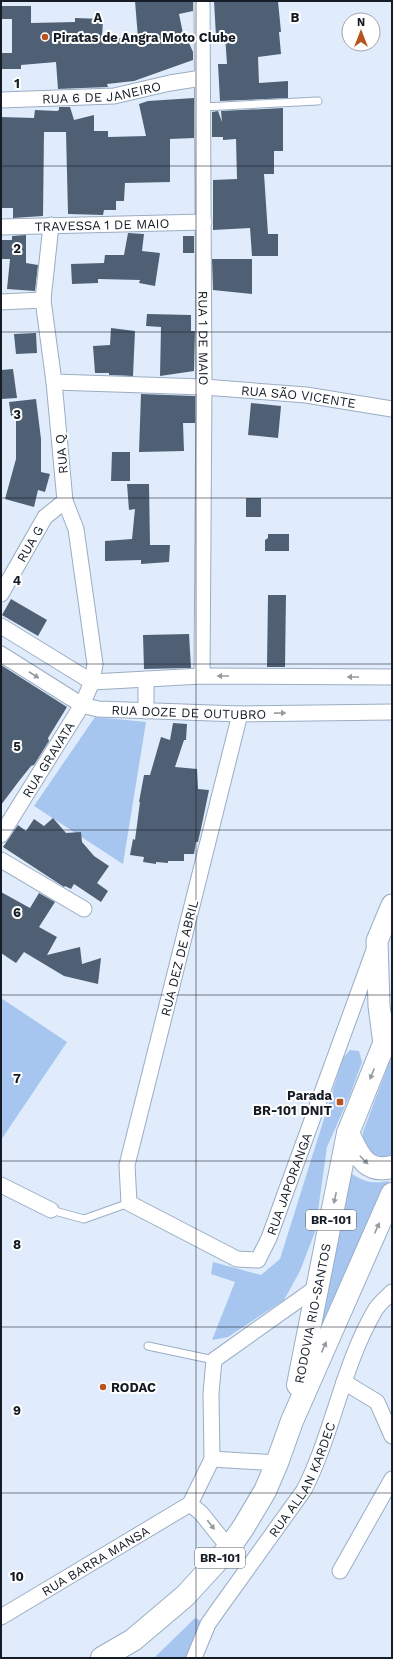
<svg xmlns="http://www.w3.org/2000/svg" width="393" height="1659" viewBox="0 0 393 1659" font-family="'Work Sans',sans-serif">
<rect width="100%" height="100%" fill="#e0ecfb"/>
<g fill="#a6c6f0">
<path d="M95,717L146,722L123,864L34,806Z"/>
<path d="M1,998L67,1042L1,1140Z"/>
<path d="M350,1050L359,1051L362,1062L350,1095L327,1147L315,1232L300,1271L284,1300L228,1337L212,1340L235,1282L211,1274L213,1262L261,1275L280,1259L343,1058Z"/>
<path d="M392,1055V1155C378,1163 372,1155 361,1147L363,1132Z"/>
<path d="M349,1172C364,1182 371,1184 389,1181L320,1329Z"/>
<path d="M195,1618L205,1623L194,1658H154Z"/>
</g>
<g fill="#4f6075">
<path d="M135,1H193V11L179,14L185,43H189L193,52V60L134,81L107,84L108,87L58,89L56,62L21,65V69H1V53H12V19H1V6H31V23L75,22V18L103,19L102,38H138Z"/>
<path d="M214,1H278L281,32H279L281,54L258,57L259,83L288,81V98L220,101L218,64H227L225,35L216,36Z"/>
<path d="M194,98V138L170,139V182L125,183L124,201H116V210H104L103,215L68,214L66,132H44L43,216L13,218V208H1V117L34,118L35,110L57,111L59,110V107H70L74,120L94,115V131H108V137L146,136L139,104L148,101Z"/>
<path d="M283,108V151H274V174H264L268,234H278V256H252L250,228L213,230V180L237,179L236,139L223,140V137H212V112L218,111L222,122L221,111Z"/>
<path d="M128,233L144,234L142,251L160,253L155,286L139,283L140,280L98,279V283L72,284L71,264L104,263L105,255H124Z"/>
<path d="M26,235V263L38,265L35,291L7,289L10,259H1V240H12V236Z"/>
<rect x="183" y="236" width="11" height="17"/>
<path d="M212,259H252V294L213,290Z"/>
<path d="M147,314L191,315V331H195L194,371L160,376L161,327L146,326Z"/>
<path d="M111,328L135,331L133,376L109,375V373H95L93,346L110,345Z"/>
<path d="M36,333L37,353L16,354L14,334Z"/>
<path d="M13,369L17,398L1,399V370Z"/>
<path d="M141,394L195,396V423H183L184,451L139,452Z"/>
<path d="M36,399L41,439V472L50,474L45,492L38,490L34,507L5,499L16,459V415L11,416L9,402Z"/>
<path d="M251,403L281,406L278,438L248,435Z"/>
<path d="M112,452H130V481H111Z"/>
<path d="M127,484H149L150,545H170L169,562L141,564V560L105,561V541L132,539L135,509L129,510Z"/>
<rect x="246" y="498" width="15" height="19"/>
<path d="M268,534H289V551H265V540L268,538Z"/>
<path d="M268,595H286L285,667H267Z"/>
<path d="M11,599L47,620L38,636L2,615Z"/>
<path d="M189,634L191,668L144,669L143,635Z"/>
<path d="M1,665L67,707L48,738L49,741L34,765L31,766L19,781L1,805Z"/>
<path d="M173,723L187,724L186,740H184L175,767L197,769L198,789L209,790L202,824L198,842H196L194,854H184V861H168V863L156,862V864L143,862L144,857L130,855L133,839L135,840L140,802H139L144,775H150L161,737L170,740Z"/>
<path d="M53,818L66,833L81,832L82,842L94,856L109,866L97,883L108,891L101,902L74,884L71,889L65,886L64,887L3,847L18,825L26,831L34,819L44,826Z"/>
<path d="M1,892L30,908L39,893L55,902L39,927L57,937L47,955L80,947L82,964L101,958L98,984L64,976L24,952L16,963L1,953Z"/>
</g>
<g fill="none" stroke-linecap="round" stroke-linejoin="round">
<defs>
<g id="lane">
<path d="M203,107L318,101"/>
<path d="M51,1210L84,1219L129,1203"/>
<path d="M148,1346L214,1360"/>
</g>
<g id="street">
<path id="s1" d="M202,1L204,387L202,676"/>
<path id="s2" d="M1,100L114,96L170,83L202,78"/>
<path id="s3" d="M1,227L204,222"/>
<path d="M1,302L43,300"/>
<path id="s4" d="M54,382L204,387L306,395L392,409"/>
<path id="s5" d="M1,594L45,517L65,501"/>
<path d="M1,626L92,682L202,676L392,677"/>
<path id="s6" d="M1,654L82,705L98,709L240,714L392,712"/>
<path d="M146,679V711"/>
<path id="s7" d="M240,714L127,1165L129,1203L237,1259L258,1260L269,1238L374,950"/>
<path id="s8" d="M1,835L82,705L92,682L95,664L76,529L65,501L54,382L43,300L51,225"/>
<path d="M1,860L84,909"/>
<path d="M1,1185L51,1210"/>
<path d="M344,1382L377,1402L392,1436"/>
<path d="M212,1459L277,1463"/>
<path d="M190,1504L201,1513L229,1548"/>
<path d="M340,1571L392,1479"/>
<path id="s9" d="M1,1617L190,1504L212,1459L211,1393L214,1360L317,1287"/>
<path id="s10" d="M194,1658L208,1624L220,1607L304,1490C333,1433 342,1368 374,1312C378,1304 386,1298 392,1292"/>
</g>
<path id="secondary" d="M384,1044L379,1006L377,941L392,905"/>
<g id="highway">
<path d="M348,1133C358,1154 365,1174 392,1167"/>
<path id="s11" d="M298,1385L348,1133L392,1024"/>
<path d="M102,1658L133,1640L185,1596L229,1548L243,1528L265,1491L277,1463L292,1421L392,1194"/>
</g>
</defs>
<use href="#lane" stroke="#9aadc4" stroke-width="9"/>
<use href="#street" stroke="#9aadc4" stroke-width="17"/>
<use href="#secondary" stroke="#9aadc4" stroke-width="23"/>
<use href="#highway" stroke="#9aadc4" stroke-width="24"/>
<use href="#lane" stroke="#fff" stroke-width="7"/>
<use href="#street" stroke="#fff" stroke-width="15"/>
<use href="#secondary" stroke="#fff" stroke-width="21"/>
<use href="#highway" stroke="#fff" stroke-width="22"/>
</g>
<defs><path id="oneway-solid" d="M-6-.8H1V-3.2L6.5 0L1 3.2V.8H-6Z"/></defs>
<g fill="#96999d">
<use href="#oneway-solid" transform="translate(34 675) rotate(33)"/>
<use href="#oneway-solid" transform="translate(223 676) rotate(-180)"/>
<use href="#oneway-solid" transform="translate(353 677) rotate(-180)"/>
<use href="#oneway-solid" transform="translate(280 713) rotate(-1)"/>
<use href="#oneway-solid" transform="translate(372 1074) rotate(112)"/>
<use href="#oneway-solid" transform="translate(364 1160) rotate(45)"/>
<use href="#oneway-solid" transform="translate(335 1198) rotate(102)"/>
<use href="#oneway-solid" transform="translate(377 1228) rotate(-66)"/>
<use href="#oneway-solid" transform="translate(324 1347) rotate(-66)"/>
<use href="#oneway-solid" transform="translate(211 1525) rotate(52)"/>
</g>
<path fill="none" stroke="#151c25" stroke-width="1" stroke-opacity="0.55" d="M196,1V1658M1,166H392M1,332H392M1,498H392M1,664H392M1,830H392M1,995H392M1,1161H392M1,1327H392M1,1493H392"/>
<g fill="#b7531e" stroke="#fff" stroke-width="1.5">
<circle cx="45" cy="37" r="4"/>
<rect x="336" y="1098" width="8" height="8" rx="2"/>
<circle cx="103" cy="1387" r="4"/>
</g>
<g text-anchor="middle" stroke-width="4" stroke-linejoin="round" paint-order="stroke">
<g fill="#fff" stroke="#5b6066" stroke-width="1">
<rect x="306" y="1210" width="50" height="20" rx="3"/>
<rect x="195" y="1548" width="50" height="20" rx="3"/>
</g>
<g font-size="12" font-weight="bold" fill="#151c25">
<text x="331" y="1224">BR-101</text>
<text x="220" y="1562">BR-101</text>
</g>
<g font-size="13" font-weight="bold" fill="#151c25" stroke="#fff" text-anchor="start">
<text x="53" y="42">Piratas de Angra Moto Clube</text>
<text x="332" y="1100" text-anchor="end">Parada<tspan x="332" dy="15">BR-101 DNIT</tspan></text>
<text x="111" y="1392">RODAC</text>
</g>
<g font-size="13" fill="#151c25" stroke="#fff">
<text dy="5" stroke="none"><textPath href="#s2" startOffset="101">RUA 6 DE JANEIRO</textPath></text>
<text dy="5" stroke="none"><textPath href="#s3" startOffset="101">TRAVESSA 1 DE MAIO</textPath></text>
<text dy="5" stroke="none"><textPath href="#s1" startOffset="337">RUA 1 DE MAIO</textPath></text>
<text dy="5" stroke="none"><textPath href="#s4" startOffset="245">RUA SÃO VICENTE</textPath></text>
<text transform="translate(61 454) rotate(-95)" y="5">RUA Q</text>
<text dy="5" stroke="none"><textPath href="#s5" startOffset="58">RUA G</textPath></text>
<text dy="5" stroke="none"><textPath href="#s6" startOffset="203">RUA DOZE DE OUTUBRO</textPath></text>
<text dy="5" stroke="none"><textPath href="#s8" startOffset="89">RUA GRAVATA</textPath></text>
<text transform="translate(179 958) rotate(-76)" y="5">RUA DEZ DE ABRIL</text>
<text dy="5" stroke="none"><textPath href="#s7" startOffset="728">RUA JAPORANGA</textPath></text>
<text dy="5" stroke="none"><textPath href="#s11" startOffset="73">RODOVIA RIO-SANTOS</textPath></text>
<text dy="5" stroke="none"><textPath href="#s10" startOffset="210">RUA ALLAN KARDEC</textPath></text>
<text dy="5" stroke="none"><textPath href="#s9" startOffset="110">RUA BARRA MANSA</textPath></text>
</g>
</g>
<g font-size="13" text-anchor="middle" font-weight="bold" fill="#151c25" stroke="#fff" stroke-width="4" stroke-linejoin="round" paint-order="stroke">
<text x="98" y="22">A</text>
<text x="295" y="22">B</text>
<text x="17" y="88">1</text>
<text x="17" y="253">2</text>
<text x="17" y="419">3</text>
<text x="17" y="585">4</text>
<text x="17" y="751">5</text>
<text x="17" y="917">6</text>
<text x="17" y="1083">7</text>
<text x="17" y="1249">8</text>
<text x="17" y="1415">9</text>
<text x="17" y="1581">10</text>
</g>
<rect width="393" height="1659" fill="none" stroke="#151c25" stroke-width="4"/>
<g transform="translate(361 32)"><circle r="19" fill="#ffffff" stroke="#a1a4a8"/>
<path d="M0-3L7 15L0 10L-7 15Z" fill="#b7531e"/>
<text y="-6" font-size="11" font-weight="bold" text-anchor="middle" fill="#151c25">N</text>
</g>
</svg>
